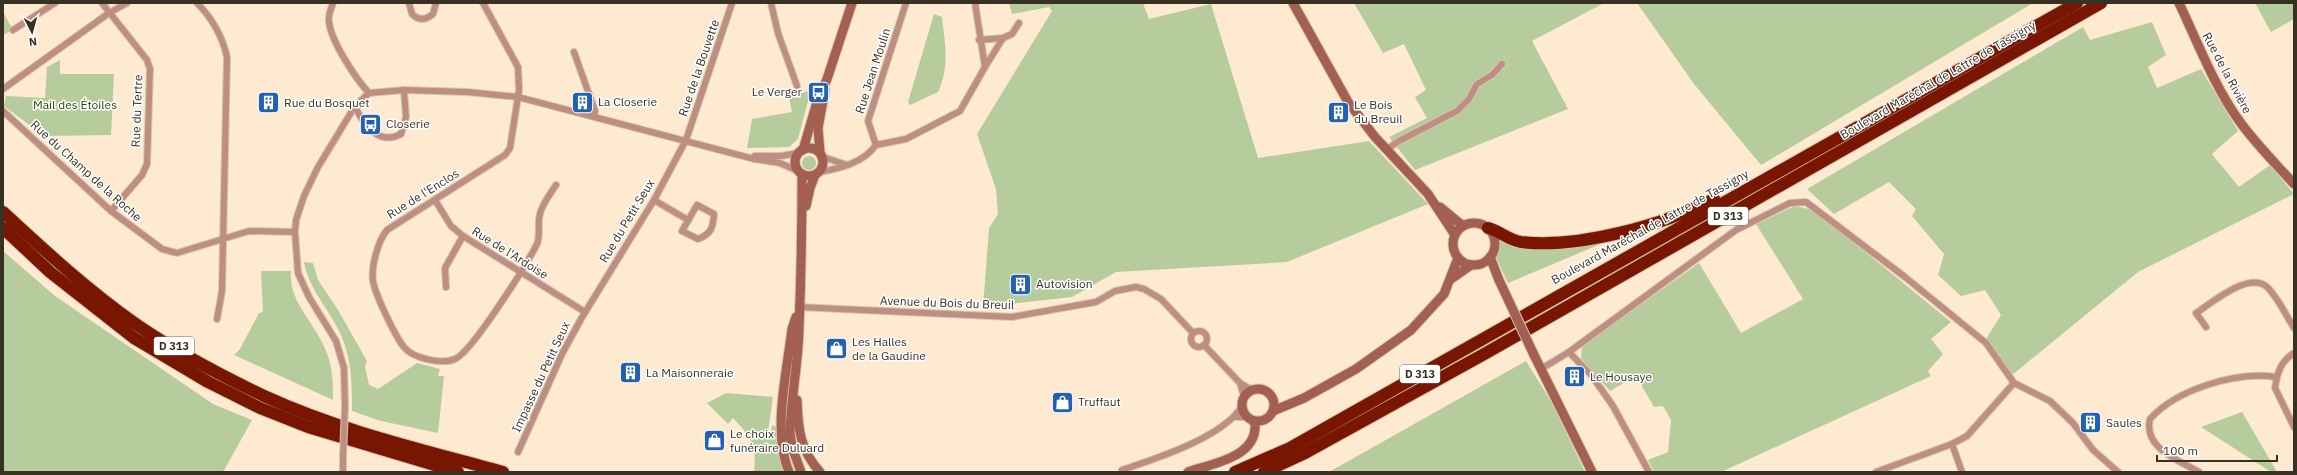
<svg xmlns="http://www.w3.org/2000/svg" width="2297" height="475" viewBox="0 0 2297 475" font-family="'IBM Plex Sans',sans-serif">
<rect width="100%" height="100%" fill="#fdead1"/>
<g fill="#b6cc9c">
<path d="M1009,3H1143L1149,19L1211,4L1258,158L1369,141L1428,204L1287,262L1116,272L1072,297L983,307L989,228L998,214L996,189L977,134L1052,11L1049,7L1012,14Z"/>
<path d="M1354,3H1604L1532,41L1568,109L1415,170L1389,137L1427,118L1415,97L1426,90L1404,44L1383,53Z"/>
<path d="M1637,3H2033L1761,165L1694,84Z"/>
<path d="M2255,3H2294V19L2271,32Z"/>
<path d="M3,12L13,30L3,35Z"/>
<path d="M934,14L942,17C945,45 950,66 938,92L910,105L908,102Z"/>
<path d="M2152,22L2166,55L2148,67L2157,88L2201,69L2238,131L2212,154L2239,187L2270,165L2294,194L2138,272L2012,375L1986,339L2001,315L1985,290L1961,296L1938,275L1944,254L1912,216L1916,209L1889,182L1834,214L1807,189L2083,27L2090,40Z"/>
<path d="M60,60V74H114L111,135L44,136L4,106L6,96L45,98L47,67Z"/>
<path d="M811,90L798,139L789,147L747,148L752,119L792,112L789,97Z"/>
<circle cx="809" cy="163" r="7"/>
<path d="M1795,206L1814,210L1951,322L1931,339L1943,354L1928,371L1931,376L1721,472H1654L1648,460L1668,452L1671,420L1663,406L1654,407L1636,376L1610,391L1581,359L1582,346L1699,263L1741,333L1803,299L1756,224Z"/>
<path d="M1622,235L1508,283L1495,255L1497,238L1504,240Z"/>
<path d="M3,251L55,296L213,404L252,420L223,472H3Z"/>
<path d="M304,262L313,263L318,280L338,310L367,361L365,366L369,385L378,389L417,363L440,369L438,376H444L438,433L381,421L352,411C352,384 352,360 341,335C330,310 309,290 304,262Z"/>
<path d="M261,271H291C288,302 316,324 326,351C333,367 333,383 333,400L234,355L240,349L259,313L263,312Z"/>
<path d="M1526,361L1552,403L1585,472H1329Z"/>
<path d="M726,393L773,397L768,432L771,431L772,425L781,429L789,472H754C757,445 751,437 733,418L728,424L707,403Z"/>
<path d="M2242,412L2277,472H2271L2201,427Z"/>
</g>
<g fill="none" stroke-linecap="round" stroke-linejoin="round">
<defs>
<g id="street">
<path d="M102,3L147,60L150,69L147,164L142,175L111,211"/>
<path d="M197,3C213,19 222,35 227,57L222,291L217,319"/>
<path d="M333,3C331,9 328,15 329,21C330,40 356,79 369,93"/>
<path d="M409,3L412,14C419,21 426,20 433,14L436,3"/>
<path d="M483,3L518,67L519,90L510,148L505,155L387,230C378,241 371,266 373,281C375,294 395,336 404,347C412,358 442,365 455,359C472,352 527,264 537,244C541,235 537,223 540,214C542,204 551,193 556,185"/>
<path d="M771,3L778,33L797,86"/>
<path d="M13,30L55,3"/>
<path d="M1003,38L1012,34L1019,23"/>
<path d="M979,40L1003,38L985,67"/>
<path d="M574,52L595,111L594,116"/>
<path d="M3,89L109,13L127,3"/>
<path d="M355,106C363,125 379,146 401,134L406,117L404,90"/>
<path d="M3,111L111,211L162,249L177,253L249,231L295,232"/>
<path d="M876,145L868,121L906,3"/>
<path d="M1386,150L1399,141L1457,111L1469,99L1477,84L1492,75L1502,64"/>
<path d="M755,156H781L798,153"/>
<path d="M823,157L847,165"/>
<path d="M820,172C841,168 863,163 876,145L906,139L960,111L985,67L975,3"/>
<path d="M435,200L451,226L463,236L585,312"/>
<path d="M654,200L688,220"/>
<path d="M697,205L714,214C713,228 711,234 698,239L682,231Z"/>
<path d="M446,287L445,268L463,236"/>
<path d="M798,307L1012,317L1096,302L1115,291L1136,287L1144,289L1161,299L1193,333"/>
<path d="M2206,327L2196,313C2212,303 2252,268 2269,289C2279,300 2286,315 2294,328"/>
<circle cx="1199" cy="339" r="8"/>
<path d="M1204,345L1240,383L1252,390"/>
<path d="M1569,352L1736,230L1790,203L1806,202L1905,277L1986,343L2014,383L2050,401L2073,423L2093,450L2118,472"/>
<path d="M2294,353C2281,361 2277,373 2275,388L2294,427"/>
<path d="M1541,369L1569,352L1592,376L1613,406L1649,472"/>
<path d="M1240,383L1244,397"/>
<path d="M345,406L344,368L336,341L309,297L298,273L295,232L296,220L304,196L318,167L355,106L369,93L404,90L467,92L518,97L754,159L780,163L798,171"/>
<path d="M1235,417H1247"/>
<path d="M1952,444L1962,472"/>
<path d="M518,452L562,354L581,319L654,200L686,140L732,3"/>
<path d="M1122,470C1155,459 1224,437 1242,406"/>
<path d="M343,472V457"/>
<path d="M1876,472L1952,444L1967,436L2014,383"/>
<path d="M2199,472C2178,460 2143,448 2150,419C2177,389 2237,371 2276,377"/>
</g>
<g id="secondary">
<path d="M1293,3L1348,102L1375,137L1428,194L1455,235"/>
<path d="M2179,3C2198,43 2214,86 2240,122C2256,144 2276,164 2294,184"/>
<circle cx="809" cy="162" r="14"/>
<path d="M803,150L817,102L827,79L852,3"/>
<path d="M820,152L818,128L825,90"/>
<path d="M806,206L810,188L815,175"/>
<path d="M1440,207L1463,226"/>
<circle cx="1474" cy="244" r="21"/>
<path d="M1490,257L1499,280"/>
<path d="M1451,279L1471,265"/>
<path d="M1534,355L1592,472"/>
<circle cx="1258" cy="405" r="16"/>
<path d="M797,400C798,429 800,450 820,472"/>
<path d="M1273,411L1304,398L1356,369L1411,330L1444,294L1458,258"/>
<path d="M789,472C772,432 787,372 792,329L796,317"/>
<path d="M801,472L792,447L790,433C791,398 798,364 799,330C801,278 802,226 802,174"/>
<path d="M1188,472C1214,463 1258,457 1255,423L1253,421"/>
</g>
<g id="highway">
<path d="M3,212C46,252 89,291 137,325C175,351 222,376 264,396C340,431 423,450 503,472"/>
<path d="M3,228L50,272L134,338L208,382L260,408L308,427L458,472"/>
<path d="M1488,228C1500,231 1508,240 1521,242C1577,249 1664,225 1714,199"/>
<path d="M1235,472L1290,448L2077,3"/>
<path d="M1264,472L1305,453L1486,353L2101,3"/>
</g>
</defs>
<use href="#street" stroke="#d6c5ae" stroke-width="8"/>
<use href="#secondary" stroke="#d6c5ae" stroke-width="11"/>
<use href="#highway" stroke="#d6c5ae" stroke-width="14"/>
<use href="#street" stroke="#be8e83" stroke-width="6"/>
<use href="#secondary" stroke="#a35f50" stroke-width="9"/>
<use href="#highway" stroke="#791602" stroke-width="12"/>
<defs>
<path id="street-bridge" d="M343,457L345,406"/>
<path id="secondary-bridge" d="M1499,280L1534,355"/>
</defs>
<use href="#street-bridge" stroke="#d6c5ae" stroke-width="8" stroke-linecap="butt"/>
<use href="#secondary-bridge" stroke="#d6c5ae" stroke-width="11" stroke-linecap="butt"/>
<use href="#street-bridge" stroke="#be8e83" stroke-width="6"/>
<use href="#secondary-bridge" stroke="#a35f50" stroke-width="9"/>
</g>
<defs>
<symbol id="bus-square" viewBox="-11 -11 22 22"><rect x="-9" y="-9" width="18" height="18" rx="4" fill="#2260b1" stroke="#fff"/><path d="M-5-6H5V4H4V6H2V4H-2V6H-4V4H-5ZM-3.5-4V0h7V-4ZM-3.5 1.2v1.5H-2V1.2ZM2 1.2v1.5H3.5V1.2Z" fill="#fff"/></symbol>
<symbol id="building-square" viewBox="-11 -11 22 22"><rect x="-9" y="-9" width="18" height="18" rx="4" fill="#2260b1" stroke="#fff"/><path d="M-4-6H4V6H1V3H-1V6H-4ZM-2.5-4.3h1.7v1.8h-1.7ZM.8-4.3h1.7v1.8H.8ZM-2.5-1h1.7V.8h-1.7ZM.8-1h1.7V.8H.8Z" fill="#fff"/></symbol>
<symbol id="shop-square" viewBox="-11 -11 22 22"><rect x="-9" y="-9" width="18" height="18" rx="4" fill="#2260b1" stroke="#fff"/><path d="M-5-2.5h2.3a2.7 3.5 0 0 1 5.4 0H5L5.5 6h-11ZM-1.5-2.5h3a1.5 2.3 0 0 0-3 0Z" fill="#fff"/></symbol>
</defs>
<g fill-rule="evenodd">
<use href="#bus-square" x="806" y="80" width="25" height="25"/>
<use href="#building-square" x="570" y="90" width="25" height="25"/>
<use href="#building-square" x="256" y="90" width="25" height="25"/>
<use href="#building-square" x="1326" y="100" width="25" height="25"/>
<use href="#bus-square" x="358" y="112" width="25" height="25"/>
<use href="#building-square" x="1008" y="272" width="25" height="25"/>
<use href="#shop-square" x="824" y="336" width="25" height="25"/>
<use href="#building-square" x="618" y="360" width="25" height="25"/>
<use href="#building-square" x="1562" y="364" width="25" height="25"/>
<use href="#shop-square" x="1050" y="390" width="25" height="25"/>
<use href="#building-square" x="2078" y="410" width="25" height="25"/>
<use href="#shop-square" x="702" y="428" width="25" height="25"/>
</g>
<g text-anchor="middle" stroke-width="3" stroke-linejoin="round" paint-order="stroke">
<g fill="#fff" stroke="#746e66" stroke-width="1">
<rect x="1708" y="207" width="40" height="18" rx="3"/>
<rect x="154" y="337" width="40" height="18" rx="3"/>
<rect x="1400" y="365" width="40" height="18" rx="3"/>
</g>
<g font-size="11" font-weight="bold" fill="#393024">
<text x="1728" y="220">D 313</text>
<text x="174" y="350">D 313</text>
<text x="1420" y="378">D 313</text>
</g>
<g font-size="12" fill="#393024" stroke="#fff">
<text transform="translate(699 68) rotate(-71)" y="4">Rue de la Bouvette</text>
<text transform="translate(873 71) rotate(-72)" y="4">Rue Jean Moulin</text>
<text transform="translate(2227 73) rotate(62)" y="4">Rue de la Rivière</text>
<text transform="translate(1938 80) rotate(-30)" y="4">Boulevard Maréchal de Lattre de Tassigny</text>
<text transform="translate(137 111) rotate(-88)" y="4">Rue du Tertre</text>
<text transform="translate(86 171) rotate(42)" y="4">Rue du Champ de la Roche</text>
<text transform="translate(423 194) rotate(-32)" y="4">Rue de l'Enclos</text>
<text transform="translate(627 221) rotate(-59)" y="4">Rue du Petit Seux</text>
<text transform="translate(1650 227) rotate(-29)" y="4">Boulevard Maréchal de Lattre de Tassigny</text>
<text transform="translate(510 253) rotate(32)" y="4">Rue de l'Ardoise</text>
<text transform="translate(947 303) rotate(2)" y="4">Avenue du Bois du Breuil</text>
<text transform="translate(541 377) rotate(-65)" y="4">Impasse du Petit Seux</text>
</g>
<g font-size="12" fill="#393024" stroke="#fff" text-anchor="start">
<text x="802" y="96" text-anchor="end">Le Verger</text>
<text x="598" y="106">La Closerie</text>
<text x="284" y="107">Rue du Bosquet</text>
<text x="1354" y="109">Le Bois<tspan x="1354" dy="14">du Breuil</tspan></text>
<text x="386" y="128">Closerie</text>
<text x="1036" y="288">Autovision</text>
<text x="852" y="346">Les Halles<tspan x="852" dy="14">de la Gaudine</tspan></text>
<text x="646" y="377">La Maisonneraie</text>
<text x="1590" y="381">Le Housaye</text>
<text x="1078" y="406">Truffaut</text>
<text x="2106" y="427">Saules</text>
<text x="730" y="438">Le choix<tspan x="730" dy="14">funéraire Duluard</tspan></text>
</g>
<g font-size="12" fill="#2c4106" stroke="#fff">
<text x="75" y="109">Mail des Étoiles</text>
</g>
</g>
<rect width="2297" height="475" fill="none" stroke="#393024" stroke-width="8"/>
<g transform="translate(32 32) rotate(174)" stroke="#ffffff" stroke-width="3" paint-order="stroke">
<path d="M0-3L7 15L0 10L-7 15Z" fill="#393024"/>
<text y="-6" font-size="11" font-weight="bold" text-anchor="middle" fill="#393024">N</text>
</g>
<path d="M2157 455v6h120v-6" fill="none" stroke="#393024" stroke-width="2"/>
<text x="2163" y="455" font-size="12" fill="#393024" stroke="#ffffff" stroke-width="3" paint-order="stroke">100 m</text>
</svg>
